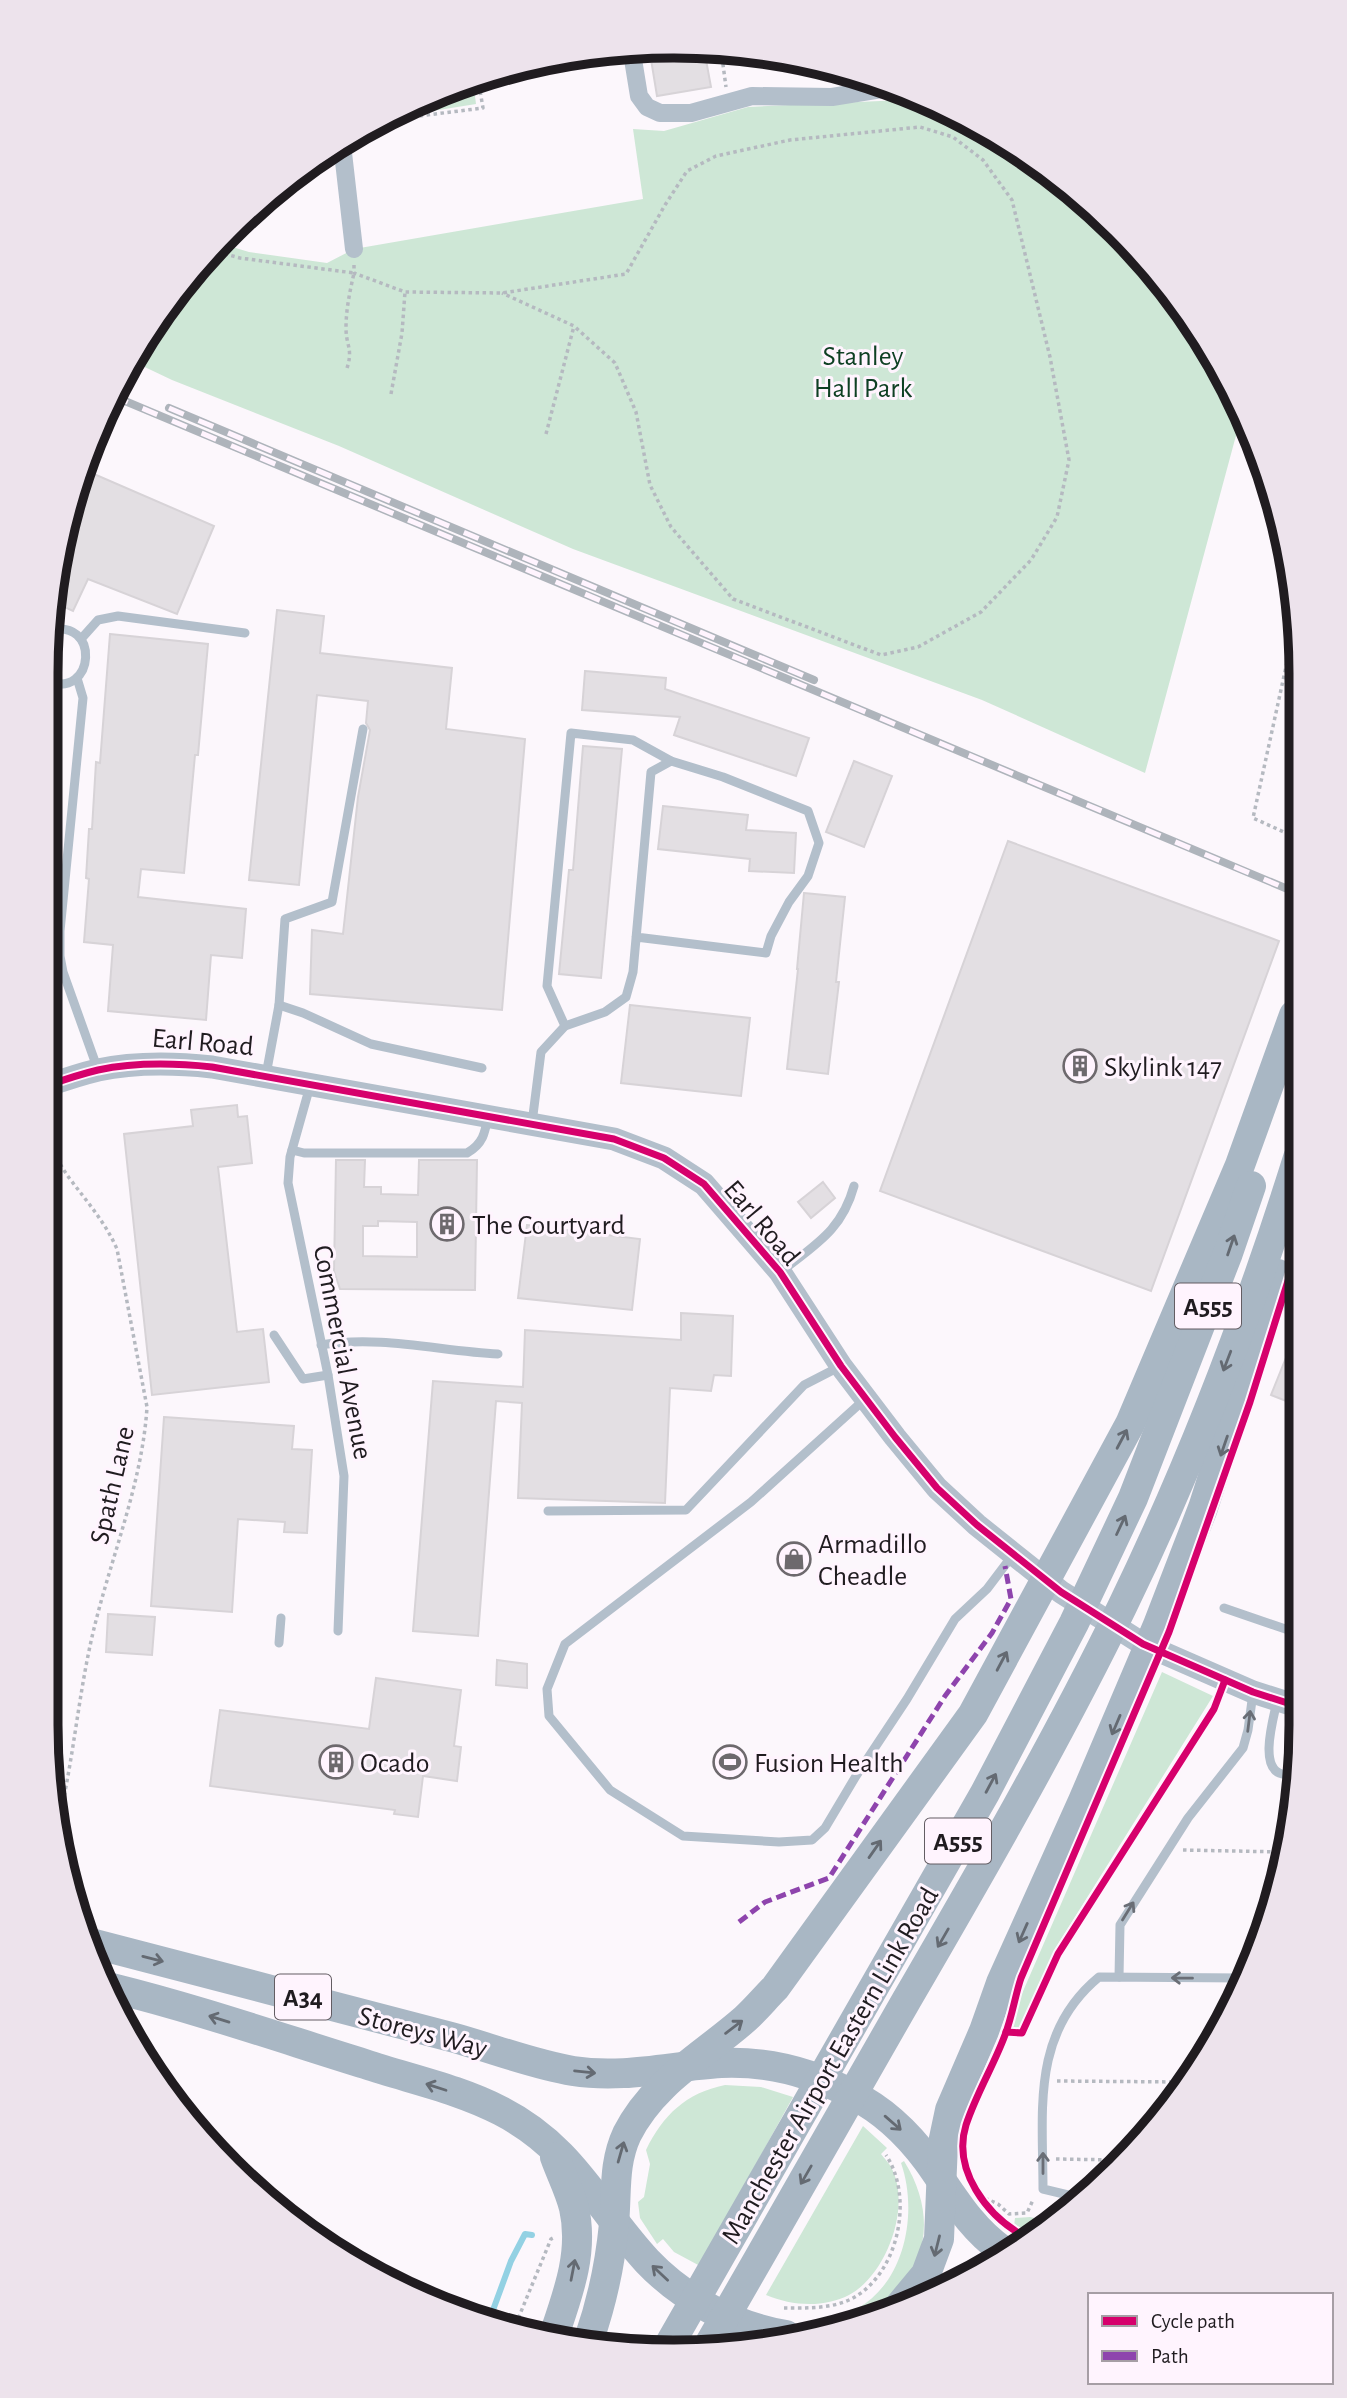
<svg xmlns="http://www.w3.org/2000/svg" width="1347" height="2398" viewBox="0 0 1347 2398" font-family="'Alegreya Sans',sans-serif">
<rect width="100%" height="100%" fill="#fcf7fc"/>
<g fill="#cee7d6">
<path d="M473,81L476,104L426,112L423,102Z"/>
<path d="M903,100L927,102L988,130L1117,229L1196,325L1241,417L1145,773L982,700L573,549L339,446L172,380L130,360L202,259L219,243L249,252L327,263L354,249L643,199L633,129L664,131L748,107Z"/>
<path d="M1162,1672L1213,1696L1055,1949L1019,2029L1011,2028L1017,2005Z"/>
<path d="M725,2085L761,2087L793,2097L700,2266L674,2252L663,2239L657,2244L640,2218L638,2202L644,2197L650,2164L646,2150C663,2115 686,2093 725,2085Z"/>
<path d="M863,2126L887,2148L881,2154C884,2158 889,2163 891,2167C912,2205 887,2275 849,2295C824,2308 792,2306 766,2295Z"/>
<path d="M904,2161C953,2239 907,2317 818,2321C829,2315 846,2315 858,2308C906,2281 918,2211 901,2163Z"/>
<path d="M1030,2217L1048,2221L1033,2230L1014,2226L1015,2218Z"/>
</g>
<g fill="none" stroke-linecap="round" stroke-linejoin="round">
<path stroke="#93d1e3" stroke-width="6" d="M489,2321L511,2261L525,2234L532,2235"/>
</g>
<g fill="#e3dfe3" stroke="#d7d3d7" stroke-width="2" fill-rule="evenodd">
<path d="M649,47L704,49L711,87L657,96Z"/>
<path d="M80,468L214,526L177,614L88,579L73,611L53,602Z"/>
<path d="M277,610L324,616L320,653L452,668L446,729L525,739L502,1010L310,994L312,930L343,934L358,797L370,730L366,723L368,701L317,695L299,885L249,880Z"/>
<path d="M110,634L208,644L198,755H195L184,873L141,869L138,897L246,909L242,958L211,955L206,1020L108,1011L113,945L84,942L89,879L86,878L89,829H92L96,762L100,763Z"/>
<path d="M585,671L666,678L665,689L809,738L796,776L674,735L680,717L582,710Z"/>
<path d="M583,746L622,749L601,978L559,974L569,870H573Z"/>
<path d="M854,761L892,776L864,847L826,832Z"/>
<path d="M663,806L748,815L746,830L796,833L794,873L749,871L750,859L658,849Z"/>
<path d="M1008,841L1279,941L1151,1291L880,1191Z"/>
<path d="M804,893L845,897L836,982H839L828,1074L787,1069L798,969H797Z"/>
<path d="M630,1005L750,1018L741,1096L621,1083Z"/>
<path d="M237,1105L238,1117L247,1116L252,1163L218,1167L237,1332L263,1329L269,1382L152,1395L124,1134L193,1126L191,1110Z"/>
<path d="M336,1160H365L364,1187H381V1194L418,1195L419,1160H477L475,1290L340,1289L334,1271ZM378,1221L417,1222V1257L363,1256V1226H378Z"/>
<path d="M823,1182L835,1198L811,1218L798,1202Z"/>
<path d="M527,1225L640,1239L632,1310L518,1298Z"/>
<path d="M681,1313L733,1316L731,1376L714,1375L711,1391L670,1388L665,1503L518,1498L522,1403L496,1401L478,1636L413,1631L433,1381L523,1387L525,1330L681,1340Z"/>
<path d="M1298,1328H1299V1406L1271,1395Z"/>
<path d="M164,1417L294,1426L292,1449L312,1450L307,1533L284,1532L285,1522L238,1519L232,1612L151,1606Z"/>
<path d="M108,1614L155,1617L152,1655L106,1652Z"/>
<path d="M497,1660L527,1664V1688L496,1685Z"/>
<path d="M376,1678L461,1690L454,1746L461,1747L457,1781L423,1776L418,1817L394,1814L395,1810L210,1786L220,1710L369,1729Z"/>
</g>
<g fill="none" stroke-linecap="round" stroke-linejoin="round">
<g stroke="#b5b9c0" stroke-width="3.5" stroke-dasharray="3.5 3.5" stroke-linecap="butt">
<path d="M721,50L726,87"/>
<path d="M416,103L419,116L483,108L478,79"/>
<path d="M211,250L240,258L354,273C350,291 346,309 346,328C346,347 354,349 346,371"/>
<path d="M354,265V273L405,292L502,293L626,274L665,205L687,171L716,156L790,140L920,127L953,137L983,160L1012,200L1050,357L1069,460L1057,517L1031,560L981,612L918,647L881,655L733,599L671,527L650,485L636,412L615,363L574,326L502,293"/>
<path d="M391,394L402,333L405,292"/>
<path d="M546,434L574,326"/>
<path d="M1296,621L1253,818L1297,838"/>
<path d="M46,1140C54,1153 61,1167 70,1179C88,1203 105,1222 117,1249L147,1407C142,1488 107,1566 90,1646C78,1702 73,1759 60,1815"/>
<path d="M1183,1850L1283,1852"/>
<path d="M1057,2081L1181,2082"/>
<path d="M1056,2159L1118,2160"/>
<path d="M985,2200L987,2199L998,2204L1009,2214L1027,2213L1033,2200"/>
<path d="M784,2308C806,2308 833,2309 853,2298C899,2273 914,2197 886,2155"/>
<path d="M513,2331L551,2239L553,2238"/>
</g>
<g stroke="#b3bfcb" stroke-width="9">
<path d="M81,639L98,620L118,616L245,633"/>
<path d="M77,678L83,698L60,931V956L63,972L98,1070"/>
<path d="M47,681C95,701 102,615 47,631"/>
<path d="M279,1005L303,1013L371,1044L482,1068"/>
<path d="M565,1026L547,986L571,733L633,740L671,761"/>
<path d="M266,1075L279,1005L285,919L332,902L363,729"/>
<path d="M310,1086L290,1157L288,1183L328,1375L344,1476L338,1631"/>
<path d="M532,1123L541,1052L565,1026L605,1012L626,997L633,972L651,772L671,761L723,777L808,811L819,843L808,876L789,902L771,936L766,953L636,937"/>
<path d="M292,1150L304,1153H467C483,1144 485,1133 488,1116"/>
<path d="M782,1271C816,1244 842,1230 854,1186"/>
<path d="M274,1335L303,1379L328,1375"/>
<path d="M321,1345C380,1335 440,1351 498,1354"/>
<path d="M865,1399L751,1502L565,1644L547,1689L549,1716L610,1790L683,1836L779,1842L812,1840L825,1828L856,1776L907,1699L955,1619L987,1589L1012,1556"/>
<path d="M548,1511L686,1510L804,1385L839,1367"/>
<path d="M1224,1608L1300,1634"/>
<path d="M279,1643L281,1618"/>
<path d="M1277,1701C1274,1717 1258,1768 1282,1774C1286,1775 1293,1774 1298,1774"/>
<path d="M1295,1704L1300,1689"/>
<path d="M1119,1977L1120,1925L1188,1818L1243,1748L1248,1730L1253,1693"/>
<path d="M1085,2199L1043,2189C1043,2110 1031,2033 1099,1977L1245,1978"/>
</g>
<g stroke="#b3bfcb" stroke-width="18">
<path d="M631,47L639,96L647,107L660,113H691L752,96L832,97L894,87"/>
<path d="M342,144L354,249"/>
</g>
<path stroke="#b3bfcb" stroke-width="23" d="M46,1086C63,1080 81,1074 98,1070C136,1062 174,1063 212,1067L614,1139L664,1158L704,1184L780,1272L841,1366L895,1437L937,1488L977,1525L1061,1592L1143,1644L1253,1692L1300,1707"/>
<g stroke="#a9b7c4" stroke-width="30">
<path d="M87,1942C209,1973 329,2006 451,2037C492,2048 531,2064 573,2071C624,2079 671,2066 721,2063C767,2061 813,2073 853,2095C883,2110 908,2134 928,2161C951,2193 969,2227 1002,2250"/>
<path d="M112,1988C197,2009 281,2038 365,2064C410,2079 459,2089 501,2111C573,2148 596,2206 647,2261C682,2298 735,2327 786,2335"/>
<path d="M897,2309L926,2274L939,2239L943,2143L950,2110L984,2031L1001,1983L1083,1801L1158,1625L1203,1508L1278,1274"/>
<path d="M554,2335C568,2294 584,2252 574,2208C570,2191 561,2174 555,2157"/>
<path d="M589,2339C603,2299 610,2265 614,2224C617,2193 613,2164 627,2134C653,2082 703,2056 745,2019C756,2009 765,1998 775,1988L973,1714L1130,1424L1240,1165L1294,1015"/>
<path d="M668,2347L985,1793L1074,1623L1133,1498L1228,1253L1251,1186"/>
<path d="M706,2350C773,2234 839,2118 906,2001C981,1872 1056,1742 1122,1607C1192,1463 1250,1311 1298,1158"/>
</g>
<defs>
<g id="rail">
<path d="M113,396L1297,893"/>
<path d="M169,408L814,680"/>
</g>
</defs>
<use href="#rail" stroke="#aeb4bb" stroke-width="8"/>
<use href="#rail" stroke="#fff4fe" stroke-width="5" stroke-dasharray="16" stroke-linecap="butt"/>
<path stroke="#8e44ad" stroke-width="5" stroke-dasharray="10 5" stroke-linecap="butt" d="M739,1922L765,1902L829,1878L945,1696L992,1633L1011,1599L1005,1566"/>
<defs>
<g id="cycleway">
<path d="M46,1086C63,1080 81,1074 98,1070C136,1062 174,1063 212,1067L614,1139L664,1158L704,1184L780,1272L841,1366L895,1437L937,1488L977,1525L1061,1592L1143,1644L1253,1692L1300,1707"/>
<path d="M1006,2032L1022,2033L1058,1954L1214,1709L1225,1680"/>
<path d="M1024,2236C987,2216 952,2170 966,2125C976,2094 994,2065 1005,2035C1012,2017 1015,1996 1021,1978L1169,1632L1250,1402L1298,1249"/>
</g>
</defs>
<use href="#cycleway" stroke="#fff4fe" stroke-width="11"/>
<use href="#cycleway" stroke="#d6006c" stroke-width="7"/>
</g>
<defs><path id="oneway-shaft" d="M-6 0H5M1.5-3L5.5 0L1.5 3" fill="none" stroke-width="1.6" stroke-linecap="round" stroke-linejoin="round" transform="scale(1.75)"/></defs>
<g stroke="#646a72">
<use href="#oneway-shaft" transform="translate(1231 1245) rotate(-71)"/>
<use href="#oneway-shaft" transform="translate(1227 1361) rotate(111)"/>
<use href="#oneway-shaft" transform="translate(1122 1439) rotate(-62)"/>
<use href="#oneway-shaft" transform="translate(1224 1446) rotate(109)"/>
<use href="#oneway-shaft" transform="translate(1121 1525) rotate(-65)"/>
<use href="#oneway-shaft" transform="translate(1002 1661) rotate(-62)"/>
<use href="#oneway-shaft" transform="translate(1116 1725) rotate(113)"/>
<use href="#oneway-shaft" transform="translate(991 1783) rotate(-62)"/>
<use href="#oneway-shaft" transform="translate(875 1849) rotate(-55)"/>
<use href="#oneway-shaft" transform="translate(1023 1933) rotate(114)"/>
<use href="#oneway-shaft" transform="translate(943 1938) rotate(120)"/>
<use href="#oneway-shaft" transform="translate(153 1959) rotate(14)"/>
<use href="#oneway-shaft" transform="translate(219 2019) rotate(-163)"/>
<use href="#oneway-shaft" transform="translate(734 2027) rotate(-37)"/>
<use href="#oneway-shaft" transform="translate(585 2072) rotate(6)"/>
<use href="#oneway-shaft" transform="translate(436 2087) rotate(-162)"/>
<use href="#oneway-shaft" transform="translate(893 2123) rotate(41)"/>
<use href="#oneway-shaft" transform="translate(621 2152) rotate(-74)"/>
<use href="#oneway-shaft" transform="translate(806 2175) rotate(120)"/>
<use href="#oneway-shaft" transform="translate(937 2246) rotate(104)"/>
<use href="#oneway-shaft" transform="translate(573 2270) rotate(-79)"/>
<use href="#oneway-shaft" transform="translate(660 2273) rotate(-137)"/>
</g>
<g stroke="#6a6e76">
<use href="#oneway-shaft" transform="translate(1249 1721) rotate(-83)"/>
<use href="#oneway-shaft" transform="translate(1128 1911) rotate(-58)"/>
<use href="#oneway-shaft" transform="translate(1182 1978) rotate(-179)"/>
<use href="#oneway-shaft" transform="translate(1043 2163) rotate(-90)"/>
</g>
<defs>
<symbol id="building-ring" viewBox="-11 -11 22 22"><circle r="9.5" fill="#fff4fe" stroke="#6d696d" stroke-width="1.5"/><path d="M-4-6H4V6H1V3H-1V6H-4ZM-2.5-4.3h1.7v1.8h-1.7ZM.8-4.3h1.7v1.8H.8ZM-2.5-1h1.7V.8h-1.7ZM.8-1h1.7V.8H.8Z" fill="#6d696d"/></symbol>
<symbol id="shop-ring" viewBox="-11 -11 22 22"><circle r="9.5" fill="#fff4fe" stroke="#6d696d" stroke-width="1.5"/><path d="M-5-2.5h2.3a2.7 3.5 0 0 1 5.4 0H5L5.5 6h-11ZM-1.5-2.5h3a1.5 2.3 0 0 0-3 0Z" fill="#6d696d"/></symbol>
<symbol id="stadium-ring" viewBox="-11 -11 22 22"><circle r="9.5" fill="#fff4fe" stroke="#6d696d" stroke-width="1.5"/><path d="M0-5a6.5 5 0 1 0 0 10a6.5 5 0 1 0 0-10ZM-3.5-1.8h7v3.6h-7Z" fill="#6d696d"/></symbol>
</defs>
<g fill-rule="evenodd">
<use href="#building-ring" x="1061" y="1047" width="38" height="38"/>
<use href="#building-ring" x="428" y="1205" width="38" height="38"/>
<use href="#shop-ring" x="775" y="1540" width="38" height="38"/>
<use href="#building-ring" x="317" y="1743" width="38" height="38"/>
<use href="#stadium-ring" x="711" y="1743" width="38" height="38"/>
</g>
<g text-anchor="middle" stroke-width="6" stroke-linejoin="round" paint-order="stroke">
<g fill="#fff4fe" stroke="#635d63" stroke-width="2">
<rect x="1175" y="1283.5" width="66" height="45" rx="5"/>
<rect x="925" y="1818.5" width="66" height="45" rx="5"/>
<rect x="275" y="1974.5" width="56" height="45" rx="5"/>
</g>
<g font-size="26" font-weight="bold" fill="#201c20">
<text x="1208" y="1315">A555</text>
<text x="958" y="1850">A555</text>
<text x="303" y="2006">A34</text>
</g>
<g font-size="28" fill="#0e4023" stroke="#fff4fe">
<text x="863" y="365">Stanley<tspan x="863" dy="32">Hall Park</tspan></text>
</g>
<g font-size="28" fill="#201c20" stroke="#fff4fe">
<text transform="translate(203 1041) rotate(5)" y="10">Earl Road</text>
<text transform="translate(763 1222) rotate(50)" y="10">Earl Road</text>
<text transform="translate(344 1352) rotate(79)" y="10">Commercial Avenue</text>
<text transform="translate(111 1485) rotate(-77)" y="10">Spath Lane</text>
<text transform="translate(423 2031) rotate(15)" y="10">Storeys Way</text>
<text transform="translate(829 2065) rotate(-60)" y="10">Manchester Airport Eastern Link Road</text>
</g>
<g font-size="28" fill="#201c20" stroke="#fff4fe" text-anchor="start">
<text x="1104" y="1076">Skylink 147</text>
<text x="472" y="1234">The Courtyard</text>
<text x="818" y="1553">Armadillo<tspan x="818" dy="32">Cheadle</tspan></text>
<text x="360" y="1772">Ocado</text>
<text x="754" y="1772">Fusion Health</text>
</g>
</g>
<path d="M0 0H1347V2398H0ZM673 58H674A615 615 0 0 1 1289 673V1725A615 615 0 0 1 674 2340H673A615 615 0 0 1 58 1725V673A615 615 0 0 1 673 58Z" fill="#ede3ec" fill-rule="evenodd"/>
<path fill="none" stroke="#201c20" stroke-width="9" d="M673 58H674A615 615 0 0 1 1289 673V1725A615 615 0 0 1 674 2340H673A615 615 0 0 1 58 1725V673A615 615 0 0 1 673 58Z"/>
<rect x="1088" y="2293" width="245" height="91" fill="#fff4fe" stroke="#a69ea5" stroke-width="2"/>
<rect x="1102" y="2316" width="35" height="10" fill="#d6006c" stroke="#a69ea5" stroke-width="2"/>
<text x="1151" y="2328" font-size="21" fill="#201c20">Cycle path</text>
<rect x="1102" y="2351" width="35" height="10" fill="#8e44ad" stroke="#a69ea5" stroke-width="2"/>
<text x="1151" y="2363" font-size="21" fill="#201c20">Path</text>
</svg>
